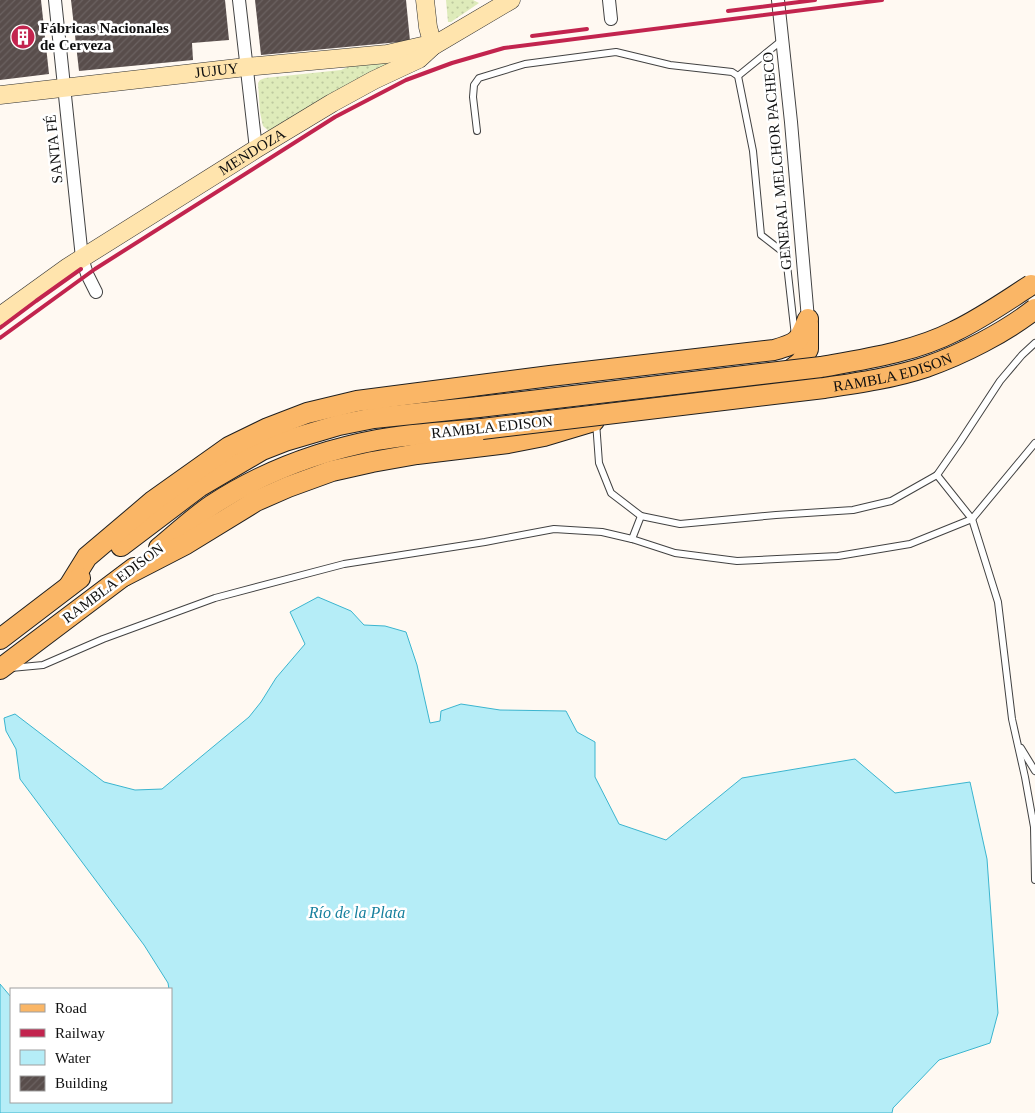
<svg xmlns="http://www.w3.org/2000/svg" width="1035" height="1113" viewBox="0 0 1035 1113" font-family="Georgia,serif">
<defs>
<pattern id="grass-dots" width="8" height="8" patternUnits="userSpaceOnUse" patternTransform="scale(1.25)"><rect width="8" height="8" fill="#deebba"/><path d="M2 2h.1M6 6h.1" fill="none" stroke="#bdc89f" stroke-width="1.8" stroke-linecap="round"/></pattern>
<pattern id="building-hatch" width="6" height="6" patternUnits="userSpaceOnUse" patternTransform="scale(1.25)"><rect width="6" height="6" fill="#584d4b"/><path d="M-1 1l2-2M0 6l6-6M5 7l2-2" fill="none" stroke="#6b6261"/></pattern>
</defs>
<rect width="100%" height="100%" fill="#fff9f2"/>
<g fill="url(#grass-dots)">
<path d="M446,0H473L479,3L451,22H448Z"/>
<path d="M389,60L387,65L270,132L263,126L262,122L260,112L258,83L260,80L265,78L341,70L354,64Z"/>
</g>
<path fill="#b5edf7" stroke="#3bb5cf" d="M318,597L351,611L364,625L385,626L406,632L417,665L430,723L440,721L441,711L461,704L500,710L566,711L577,732L595,742V777L619,824L666,840L742,778L855,759L895,793L970,782L987,859L998,1013L990,1043L939,1060L893,1108L892,1113H0V984L11,997V1102H171V989H169L168,983L144,945L20,779L16,749L6,731L4,718L15,714L104,782L135,790L162,789L249,717L261,702L276,678L305,644L290,612Z"/>
<g fill="url(#building-hatch)">
<path d="M0,0H41L49,74L0,80Z"/>
<path d="M71,0H225L229,40L192,43L193,60L79,71Z"/>
<path d="M255,0H406L410,41L261,55Z"/>
</g>
<g fill="none" stroke-linecap="round" stroke-linejoin="round">
<defs>
<g id="lane">
<path d="M738,76L781,41"/>
<path d="M477,131L473,97L474,85L479,78L525,64L616,52L670,65L732,72L738,76L753,151L761,235L783,252L786,256L795,336"/>
<path d="M596,422L599,463L611,493L641,516L680,524L776,515L853,510L891,501L937,475L960,442L1000,381L1022,355L1035,343"/>
<path d="M937,475L972,519L998,602L1012,719L1025,777L1034,827L1035,880"/>
<path d="M632,539L641,516"/>
<path d="M11,668L43,665L103,639L215,598L344,564L485,542L554,529L602,532L632,539L675,553L737,561L838,556L910,544L972,519L1035,443"/>
<path d="M1021,748L1035,771"/>
</g>
<g id="street">
<path d="M55,0L82,258L87,274L96,292"/>
<path d="M239,0L256,149"/>
<path d="M609,0L611,19"/>
<path d="M778,0L791,122L808,319"/>
</g>
<g id="secondary">
<path d="M425,0L428,27L433,46"/>
<path id="s1" d="M0,95L246,67L387,54L422,46H433"/>
<path id="s2" d="M0,316L68,267L256,149L332,103L374,80L419,59L433,46L511,0"/>
</g>
<g id="primary">
<path d="M695,397L783,376L801,362L808,349V323"/>
<path d="M121,546L199,487L262,450L285,441L339,425L374,418L479,407"/>
<path d="M159,548C176,534 193,518 212,505C261,473 319,451 377,440C411,434 447,432 482,429"/>
<path d="M124,576L186,544L256,501L288,487L332,471L372,462L417,454L508,443L544,436L594,421"/>
<path d="M69,586L87,557L153,501L229,447L268,428L307,413L357,401L550,376L774,350C798,343 799,342 808,319"/>
<path d="M0,639L80,578"/>
<path d="M0,669L134,568"/>
</g>
</defs>
<use href="#lane" stroke="#424242" stroke-width="8"/>
<use href="#street" stroke="#424242" stroke-width="14"/>
<use href="#secondary" stroke="#313131" stroke-width="19"/>
<use href="#primary" stroke="#202020" stroke-width="22"/>
<use href="#lane" stroke="#fff" stroke-width="6"/>
<use href="#street" stroke="#fff" stroke-width="12"/>
<use href="#secondary" stroke="#ffe4ad" stroke-width="18"/>
<use href="#primary" stroke="#fab666" stroke-width="20"/>
<g stroke="#c2244e" stroke-width="4">
<path d="M728,11L815,0"/>
<path d="M532,36L587,29"/>
<path d="M0,328L36,301L81,269"/>
<path d="M0,338L95,269L335,117L406,80L452,63L504,48L882,0"/>
</g>
<defs>
<g id="primary-bridge">
<path d="M479,407L821,367C866,359 914,352 955,331C982,318 1006,301 1031,285"/>
<path id="s3" d="M482,429L824,388C858,383 893,378 926,367C963,354 1004,333 1035,309"/>
</g>
</defs>
<use href="#primary-bridge" stroke="#202020" stroke-width="22" stroke-linecap="butt"/>
<use href="#primary-bridge" stroke="#fab666" stroke-width="20"/>
</g>
<defs>
<symbol id="building-disc" viewBox="-11 -11 22 22"><circle r="9.5" fill="#c2244e" stroke="#fff"/><path d="M-4-6H4V6H1V3H-1V6H-4ZM-2.5-4.3h1.7v1.8h-1.7ZM.8-4.3h1.7v1.8H.8ZM-2.5-1h1.7V.8h-1.7ZM.8-1h1.7V.8H.8Z" fill="#fff"/></symbol>
</defs>
<g fill-rule="evenodd">
<use href="#building-disc" x="9" y="23" width="28" height="28"/>
</g>
<g text-anchor="middle" stroke-width="5" stroke-linejoin="round" paint-order="stroke">
<g font-size="15" font-weight="bold" fill="#0f0f0f" stroke="#fff" text-anchor="start">
<text x="40" y="33">Fábricas Nacionales<tspan x="40" dy="17">de Cerveza</tspan></text>
</g>
<g font-size="15" fill="#0f0f0f" stroke="#fff">
<text dy="5" stroke="none"><textPath href="#s1" startOffset="218">JUJUY</textPath></text>
<text transform="translate(54 149) rotate(-96)" y="5">SANTA FÉ</text>
<text dy="5" stroke="none"><textPath href="#s2" startOffset="301">MENDOZA</textPath></text>
<text transform="translate(777 161) rotate(-95)" y="5">GENERAL MELCHOR PACHECO</text>
<text dy="5" stroke="none"><textPath href="#s3" startOffset="415">RAMBLA EDISON</textPath></text>
<text transform="translate(492 427) rotate(-6)" y="5">RAMBLA EDISON</text>
<text transform="translate(113 583) rotate(-37)" y="5">RAMBLA EDISON</text>
</g>
<g font-size="16" font-style="italic" fill="#157f9d" stroke="#fff">
<text x="357" y="918">Río de la Plata</text>
</g>
</g>
<rect x="10" y="988" width="162" height="115" fill="#ffffff" stroke="#9f9f9f"/>
<rect x="20" y="1004" width="25" height="8" fill="#fab666" stroke="#9f9f9f"/>
<text x="55" y="1013" font-size="15" fill="#0f0f0f">Road</text>
<rect x="20" y="1029" width="25" height="8" fill="#c2244e" stroke="#9f9f9f"/>
<text x="55" y="1038" font-size="15" fill="#0f0f0f">Railway</text>
<rect x="20" y="1050" width="25" height="15" fill="#b5edf7" stroke="#9f9f9f"/>
<text x="55" y="1063" font-size="15" fill="#0f0f0f">Water</text>
<rect x="20" y="1076" width="25" height="15" fill="url(#building-hatch)" stroke="#9f9f9f"/>
<text x="55" y="1088" font-size="15" fill="#0f0f0f">Building</text>
</svg>
